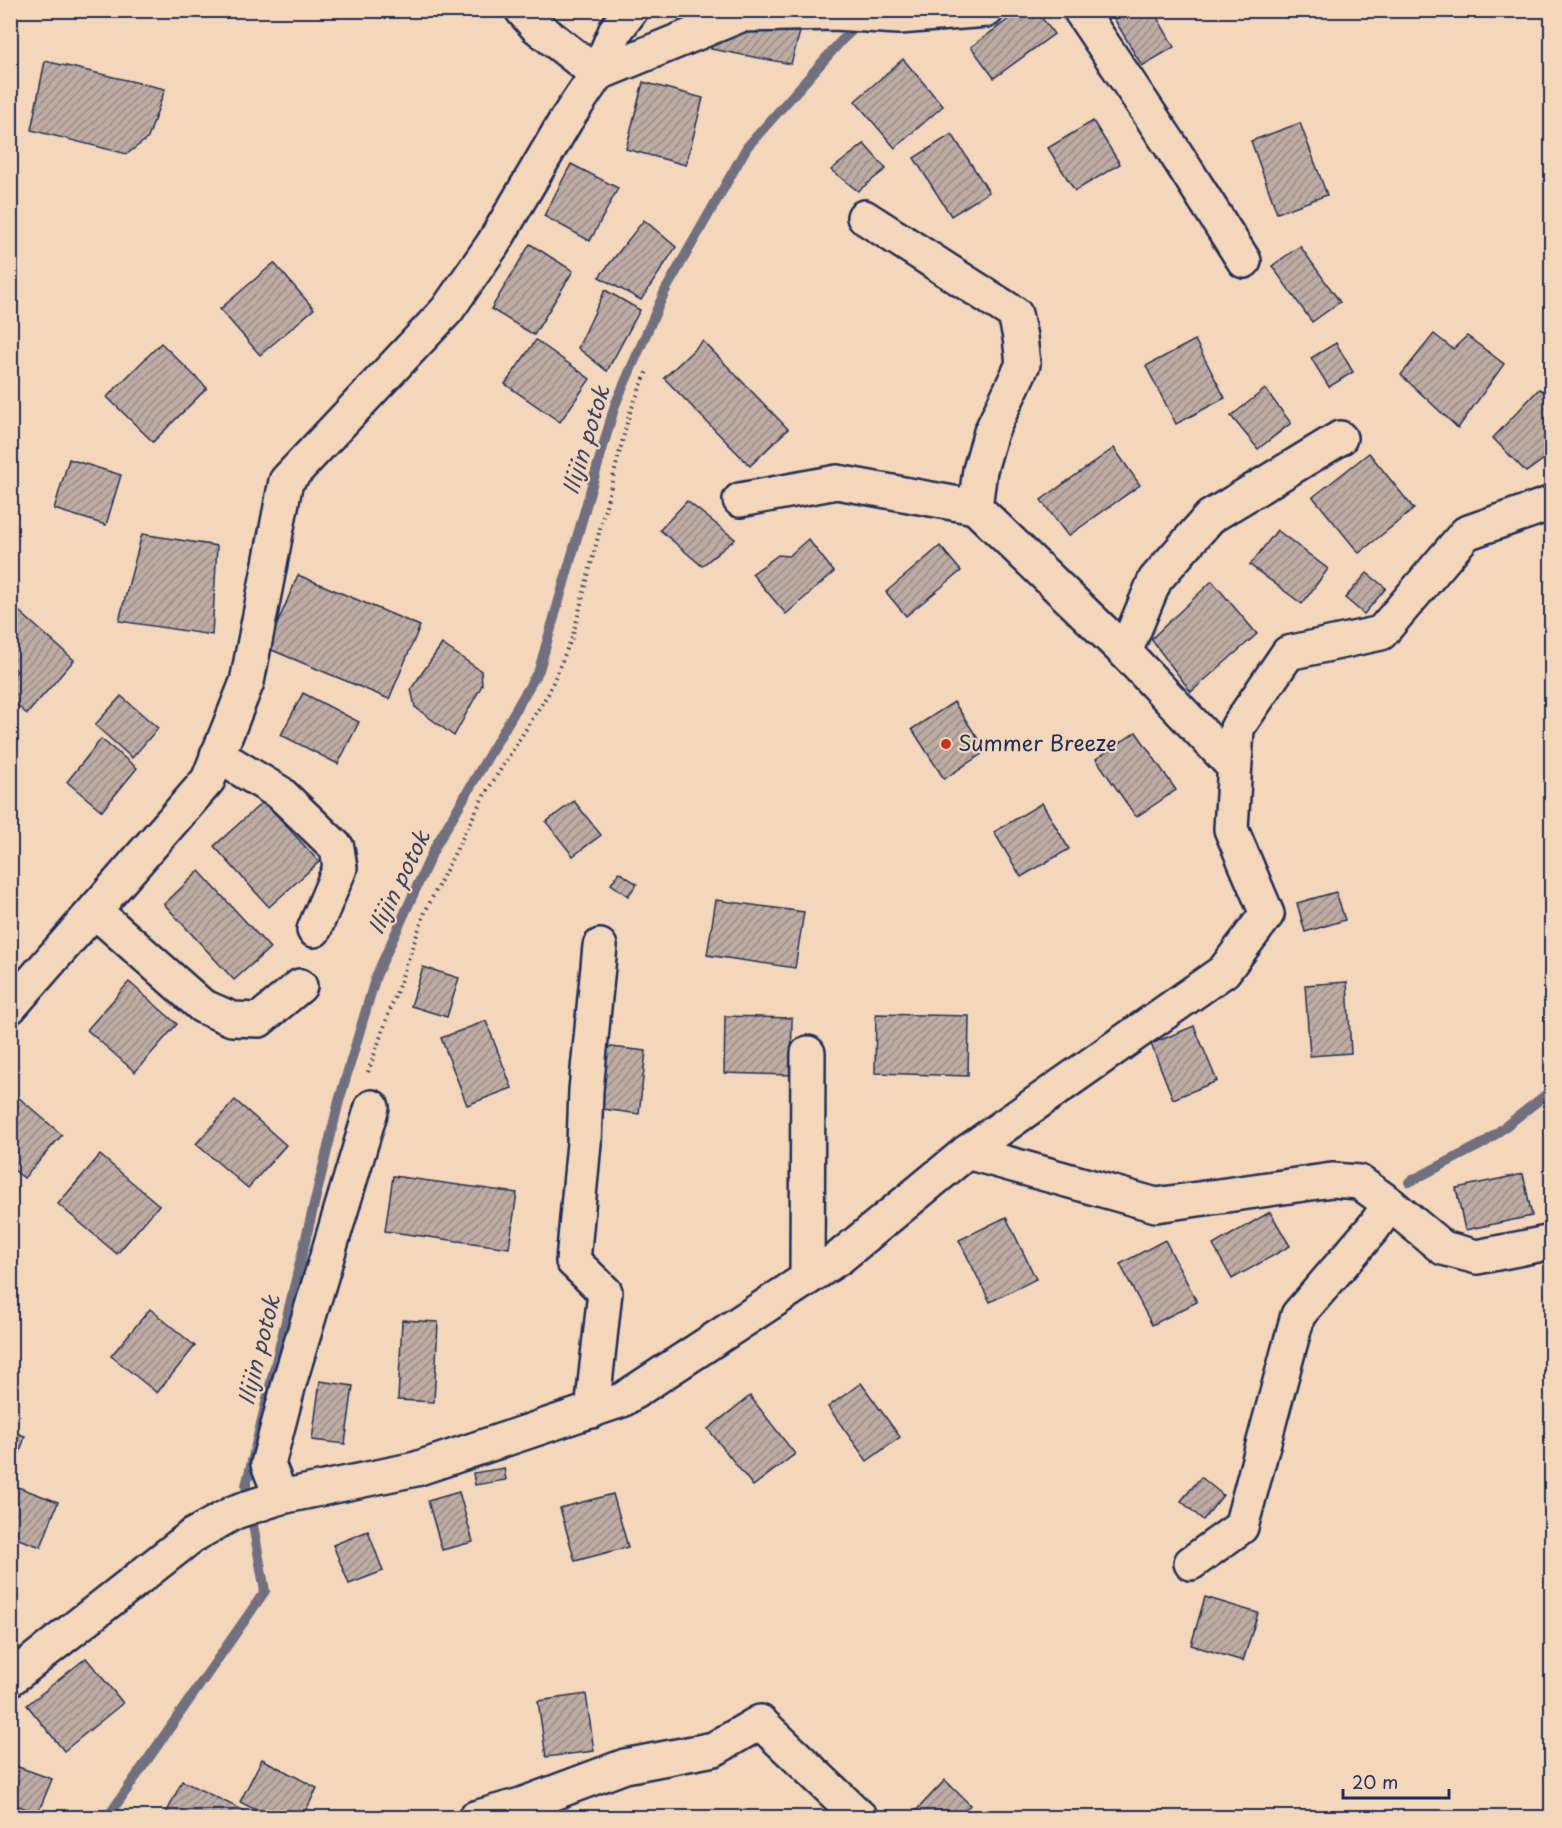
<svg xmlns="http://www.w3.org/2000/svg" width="1562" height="1828" viewBox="0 0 1562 1828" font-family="'Playpen Sans',sans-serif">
<defs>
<pattern id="building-hatch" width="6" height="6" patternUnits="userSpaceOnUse" patternTransform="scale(1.5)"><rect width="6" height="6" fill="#bfada4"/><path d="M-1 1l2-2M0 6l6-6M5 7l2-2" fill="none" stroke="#9a8d89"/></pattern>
</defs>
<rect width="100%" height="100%" fill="#f4d7ba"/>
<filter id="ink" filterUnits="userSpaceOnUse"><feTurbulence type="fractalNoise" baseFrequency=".0167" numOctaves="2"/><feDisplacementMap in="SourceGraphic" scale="12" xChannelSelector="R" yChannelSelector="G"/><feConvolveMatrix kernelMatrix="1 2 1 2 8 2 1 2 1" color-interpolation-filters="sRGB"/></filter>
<g filter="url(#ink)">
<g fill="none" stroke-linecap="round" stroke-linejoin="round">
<g stroke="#6f7081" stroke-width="10">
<path d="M1409,1182L1484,1143L1552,1090"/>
<path d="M107,1818L265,1591L246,1486L339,1101L376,976L435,847L539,670L615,405L665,291L747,147L841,41L862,21"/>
</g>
</g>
<g fill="url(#building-hatch)" stroke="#1b2f5e" stroke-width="1.5">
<path d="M1021,10H1036L1054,34L994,78L971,47Z"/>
<path d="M1109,10H1153L1174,47L1142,66Z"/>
<path d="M803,21L791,64L711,49L716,35Z"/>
<path d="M903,59L943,106L895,148L855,101Z"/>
<path d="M45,61L165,89L148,138L127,154L31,130Z"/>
<path d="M643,82L703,98L686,165L626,149Z"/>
<path d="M1093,121L1120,164L1075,191L1048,148Z"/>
<path d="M1300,123L1327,195L1277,213L1251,141Z"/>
<path d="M952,134L989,192L951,216L914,158Z"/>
<path d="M864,144L886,169L858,191L831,170Z"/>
<path d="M571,164L618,188L590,241L544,216Z"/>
<path d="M644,220L676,247L641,300L599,277Z"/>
<path d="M530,244L573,271L534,335L491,309Z"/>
<path d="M1300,246L1340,302L1312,322L1272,266Z"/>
<path d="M274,263L314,309L260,355L220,309Z"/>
<path d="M605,290L640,310L607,371L578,348Z"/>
<path d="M1434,334L1453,349L1467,336L1504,364L1458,428L1401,375Z"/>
<path d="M536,340L590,379L560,422L505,384Z"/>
<path d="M1195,340L1225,398L1176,424L1146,366Z"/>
<path d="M703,341L788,429L750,466L664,378Z"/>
<path d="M161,343L207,388L153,442L107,397Z"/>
<path d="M1336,343L1353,372L1329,387L1311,358Z"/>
<path d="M1265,389L1291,423L1258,449L1231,416Z"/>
<path d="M1539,389L1552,395V453L1526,472L1493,438Z"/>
<path d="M1114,448L1140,485L1068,536L1041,500Z"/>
<path d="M1369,453L1414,509L1359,553L1313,497Z"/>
<path d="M69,459L121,475L106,525L54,509Z"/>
<path d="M687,501L735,539L702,566L660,530Z"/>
<path d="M1277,530L1328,569L1302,604L1250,565Z"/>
<path d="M142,534L217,546L212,635L119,621Z"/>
<path d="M808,539L834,572L786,614L752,574L778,555L789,556Z"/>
<path d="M940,546L961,571L906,616L886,592Z"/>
<path d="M1367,573L1386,588L1364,614L1345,598Z"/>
<path d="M298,575L420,626L389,699L267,648Z"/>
<path d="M1212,581L1257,634L1191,692L1151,639Z"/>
<path d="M11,604L74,660L27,714L10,700V680L17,671L10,666Z"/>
<path d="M442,644L481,671L482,685L454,736L415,707L411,689Z"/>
<path d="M303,693L359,722L338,764L281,735Z"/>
<path d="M121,696L158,728L132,758L95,725Z"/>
<path d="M954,702L986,751L944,779L912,729Z"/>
<path d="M1136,732L1176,790L1136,817L1096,759Z"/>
<path d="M101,739L137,768L102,811L67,782Z"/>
<path d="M264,801L319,862L269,907L214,846Z"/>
<path d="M574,801L601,835L573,856L546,822Z"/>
<path d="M1042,803L1069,849L1021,877L994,832Z"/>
<path d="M199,871L270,948L234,980L164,904Z"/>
<path d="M619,872L637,884L628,896L611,884Z"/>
<path d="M1336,892L1345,920L1305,932L1297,903Z"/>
<path d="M716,900L804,912L795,968L707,955Z"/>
<path d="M423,967L459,978L447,1017L411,1006Z"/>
<path d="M129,982L177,1024L135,1072L87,1030Z"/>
<path d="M1347,982L1351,1053L1310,1056L1305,985Z"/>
<path d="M876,1014L969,1016L968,1076L875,1073Z"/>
<path d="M725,1016L792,1018L791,1075L724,1073Z"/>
<path d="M486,1021L512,1088L467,1105L441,1038Z"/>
<path d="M1194,1026L1217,1081L1173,1099L1151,1044Z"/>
<path d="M602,1046L646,1051L639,1114L596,1108Z"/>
<path d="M10,1090L62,1135L24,1178L10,1167Z"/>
<path d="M235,1100L286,1145L248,1188L196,1144Z"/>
<path d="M100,1155L159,1205L117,1254L58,1204Z"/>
<path d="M1523,1174L1532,1216L1465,1230L1456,1188Z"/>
<path d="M393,1176L517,1193L509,1248L385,1231Z"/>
<path d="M1270,1212L1290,1246L1232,1279L1213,1245Z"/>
<path d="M1006,1217L1036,1279L990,1302L959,1240Z"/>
<path d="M1165,1240L1197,1302L1152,1325L1120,1264Z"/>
<path d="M150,1309L195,1346L157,1393L111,1356Z"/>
<path d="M402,1320L438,1322L434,1402L398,1400Z"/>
<path d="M320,1381L353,1386L345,1444L312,1440Z"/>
<path d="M861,1383L900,1437L867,1461L828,1407Z"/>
<path d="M750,1396L795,1454L753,1486L708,1429Z"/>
<path d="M10,1431L25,1436L10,1485Z"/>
<path d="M504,1468L506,1480L475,1485L473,1473Z"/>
<path d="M1201,1477L1223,1495L1203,1520L1181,1501Z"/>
<path d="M15,1486L58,1502L41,1547L10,1536V1497Z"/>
<path d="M459,1492L473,1542L442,1550L428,1501Z"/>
<path d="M613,1494L628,1547L575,1561L560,1508Z"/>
<path d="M368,1531L383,1571L349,1584L333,1545Z"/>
<path d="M1205,1597L1258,1613L1243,1661L1191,1645Z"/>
<path d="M86,1658L123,1703L64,1751L27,1705Z"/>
<path d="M586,1694L594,1751L546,1757L538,1701Z"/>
<path d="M262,1759L317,1788L302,1818H272L240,1802Z"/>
<path d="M10,1764L52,1779L38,1813L10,1803Z"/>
<path d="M945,1780L970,1805L958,1818H909Z"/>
<path d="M182,1781L245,1811L242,1818H164Z"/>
</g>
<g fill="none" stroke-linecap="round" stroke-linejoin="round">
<defs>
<g id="minor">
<path d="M522,10L536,26L597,74"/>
<path d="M1080,10L1169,143L1244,261"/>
<path d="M597,74L741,15L833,13L899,17L987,10"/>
<path d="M864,217L1015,314L1020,337L1023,364L991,432L980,470L975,507"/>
<path d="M740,500L837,482L975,507L1125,652"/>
<path d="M217,755L280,793L337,848L340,868L314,930"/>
<path d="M1234,767L1125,652L1155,580L1210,517L1340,438"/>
<path d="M95,911L202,1006L232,1019L259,1020L300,986"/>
<path d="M10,1007L208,780L247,682L286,481L447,310L493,244L566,120L597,74L616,30L631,10"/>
<path d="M967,1152L1156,1205L1332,1180L1359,1182L1390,1204L1373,1228L1298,1315L1241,1527L1191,1563"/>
<path d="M1390,1204L1443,1248L1477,1257L1552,1242"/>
<path d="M807,1278L808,1053"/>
<path d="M592,1411L605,1292L573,1261L584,1143L586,1090L600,946"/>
<path d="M281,1497L268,1464L290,1380L372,1107"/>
<path d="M10,1679L192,1536L235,1512L281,1497L416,1469L622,1400L840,1257L967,1152L1224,971L1267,914L1231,829L1237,728L1288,653L1381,633L1466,533L1552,503"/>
<path d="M475,1818L521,1805L625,1766L714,1749L760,1722L861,1818"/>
</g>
</defs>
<use href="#minor" stroke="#1b2f5e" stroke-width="38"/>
<path stroke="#1b2f5e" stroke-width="4" stroke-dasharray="1.5 4.5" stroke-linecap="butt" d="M368,1072L425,912L482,799L548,694L573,635L629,415L647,371"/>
<use href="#minor" stroke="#f4d7ba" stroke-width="33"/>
</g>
</g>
<circle fill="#c8321e" stroke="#f4d7ba" stroke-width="2" cx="946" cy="744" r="6"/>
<g text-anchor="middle" stroke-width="4.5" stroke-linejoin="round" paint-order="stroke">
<g font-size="21" fill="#1b2f5e" stroke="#f4d7ba" text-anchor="start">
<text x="958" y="751">Summer Breeze</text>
</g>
<g font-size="22" font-style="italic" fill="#37456a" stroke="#f4d7ba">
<text transform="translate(586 440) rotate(-73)" y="8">Ilijin potok</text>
<text transform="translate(399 882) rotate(-64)" y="8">Ilijin potok</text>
<text transform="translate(259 1350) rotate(-76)" y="8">Ilijin potok</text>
</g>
</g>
<rect width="1562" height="1828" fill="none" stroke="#f4d7ba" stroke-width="36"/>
<rect x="18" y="18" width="1526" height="1792" fill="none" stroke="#1b2f5e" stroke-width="2" filter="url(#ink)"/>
<path d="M1343 1789v9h106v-9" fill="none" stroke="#1b2f5e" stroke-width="3"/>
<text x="1352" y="1789" font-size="18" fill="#1b2f5e" stroke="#f4d7ba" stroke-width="4.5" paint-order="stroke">20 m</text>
</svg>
